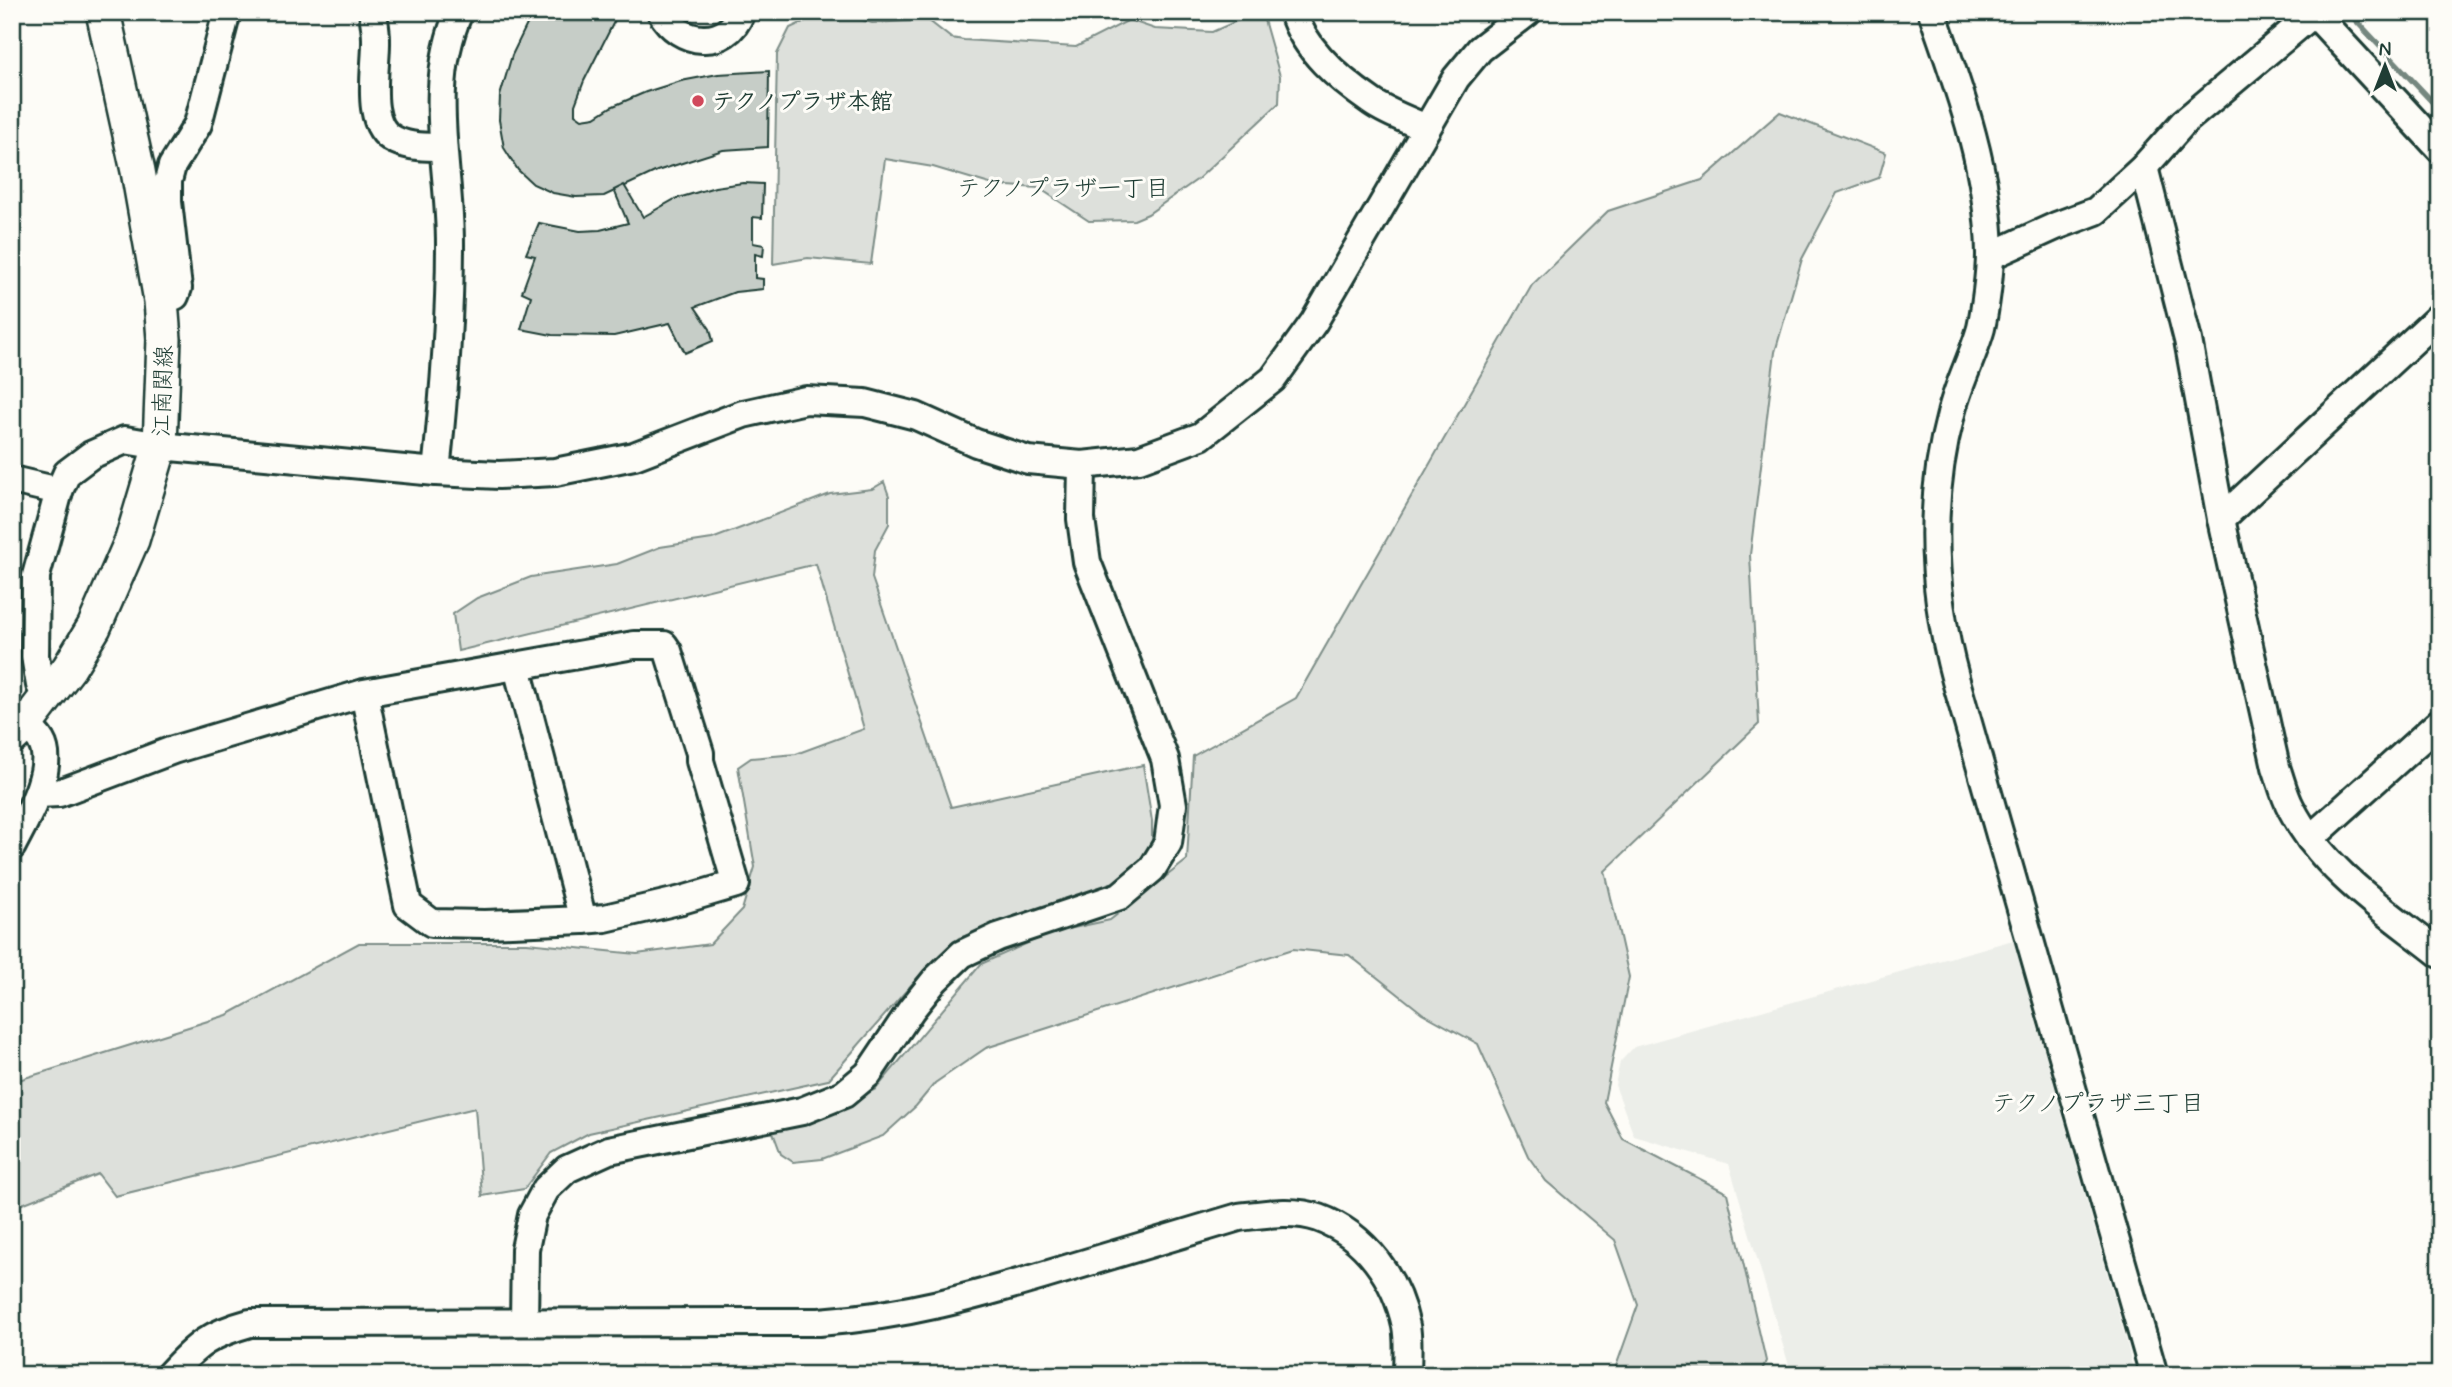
<svg xmlns="http://www.w3.org/2000/svg" width="2452" height="1387" viewBox="0 0 2452 1387" font-family="Mynerve,'Klee One',sans-serif">
<rect width="100%" height="100%" fill="#fdfcf7"/>
<filter id="ink" filterUnits="userSpaceOnUse"><feTurbulence type="fractalNoise" baseFrequency=".0143" numOctaves="2"/><feDisplacementMap in="SourceGraphic" scale="14" xChannelSelector="R" yChannelSelector="G"/><feConvolveMatrix kernelMatrix="1 2 1 2 8 2 1 2 1" color-interpolation-filters="sRGB"/></filter>
<g filter="url(#ink)">
<path fill="#eceee9" d="M2013,940L2128,1347L2134,1375H1784L1790,1369L1729,1164L1634,1136L1615,1085L1620,1062L1634,1047Z"/>
<g fill="#dde0db" stroke="#7e8e88" stroke-width="2">
<path d="M825,12H836L872,23L928,20L951,38L964,40L1076,47L1129,20L1155,29L1212,32L1250,15L1264,20L1280,76L1279,103L1198,179L1148,214L1134,220L1089,221L1039,188L993,185L933,167L885,159L871,264L808,258L773,264L777,54L790,28Z"/>
<path d="M1780,112L1886,153L1879,178L1837,193L1802,259L1775,352L1750,555L1759,724L1605,871L1629,977L1604,1102L1623,1139L1727,1193L1766,1361L1760,1375H1613L1638,1305L1615,1240L1546,1181L1528,1156L1478,1044L1422,1013L1349,955L1293,949L986,1048L935,1083L916,1106L883,1136L822,1159L793,1162L781,1154L771,1127L837,1108L876,1089L981,964L1050,933L1110,920L1187,860L1193,756L1296,698L1532,285L1608,211L1702,180Z"/>
<path d="M884,482L889,496V524L875,550L872,578L951,807L1143,765L1152,821V851L1144,863L1119,880L1063,905L959,938L926,968L828,1080L589,1133L551,1153L524,1189L482,1196L475,1108L115,1196L98,1174L12,1208V1082L227,1015L359,943H527L637,954L710,944L742,910L755,867L738,767L751,758L796,754L864,729L816,564L458,651L453,614L477,598L531,577L617,564L660,547L712,539L830,494L872,489Z"/>
</g>
<g fill="none" stroke-linecap="round" stroke-linejoin="round">
<path stroke="#75877f" stroke-width="6" d="M2348,12L2440,110"/>
</g>
<g fill="#c6cdc7" stroke="#1f3d34" stroke-width="2">
<path d="M533,12H619L584,81L575,105V114L582,119L595,117L611,107L646,92L681,81L718,74L769,71L768,147L723,150L657,171L604,196L576,197L553,193L533,184L518,170L504,148L499,120L500,96L512,55Z"/>
<path d="M743,183L763,184L762,218L753,217V243L764,245L763,256L755,254V278L763,279V289L735,292L695,307L710,329L713,341L685,353L670,323L614,336L552,335L521,329L531,296L522,292L535,256L526,254L539,223L580,231L600,230L628,223L614,190L624,185L643,217L675,199L715,187Z"/>
</g>
<g fill="none" stroke-linecap="round" stroke-linejoin="round">
<defs>
<g id="minor">
<path d="M373,12C374,21 376,30 376,39C377,67 363,126 395,140C410,147 426,147 442,147"/>
<path d="M661,12C679,45 727,51 741,12"/>
<path d="M1293,12C1304,50 1340,80 1372,102C1388,113 1408,120 1426,128"/>
<path d="M1932,12C1960,91 1989,170 1990,254C1990,273 1985,310 1981,328C1973,357 1958,384 1951,414C1927,503 1932,593 1956,681L2154,1375"/>
<path d="M2313,12L2440,149"/>
<path d="M2144,167L2188,340L2221,519L2276,767C2281,781 2284,795 2291,808C2323,871 2386,911 2440,954"/>
<path d="M1990,256L2056,226L2096,211L2144,167L2184,122L2314,13"/>
<path d="M161,301L175,296L178,288L168,202V181L172,166L198,124L227,12"/>
<path d="M436,472C444,396 450,320 450,244C450,166 426,87 459,12"/>
<path d="M12,480L59,491"/>
<path d="M2221,519L2440,316"/>
<path d="M517,667L583,920"/>
<path d="M48,696L40,685L35,656L36,576L59,491L67,473L91,455L125,440L160,446L436,472L499,475L555,472L634,456L743,414L806,400L865,403L916,416L976,443L1028,460L1082,465L1139,459L1201,436L1273,379L1314,322L1456,78L1480,49L1528,12"/>
<path d="M38,794L59,793L173,750L364,693L634,645H664L668,651L700,753V761L736,884L682,900L605,918L583,920L485,924L432,923L408,905L364,693"/>
<path d="M2310,839L2440,722"/>
<path d="M12,846C25,820 57,768 41,741C38,735 30,729 26,724"/>
<path d="M524,1322L525,1249L532,1215L546,1189L567,1169L609,1150L802,1111L844,1094L868,1074L911,1010L935,980L962,954L998,937L1120,896L1152,869L1168,843L1173,805L1165,759L1087,562L1081,519L1082,465"/>
<path d="M169,1375C197,1344 210,1334 250,1323L819,1322C906,1316 976,1296 1059,1271C1119,1253 1179,1235 1239,1217C1265,1214 1294,1209 1319,1218C1366,1235 1396,1279 1406,1326C1409,1342 1407,1359 1407,1375"/>
</g>
<path id="major" d="M12,737L26,724L69,668L94,627L132,540L160,446L164,339L161,301L138,171L103,12"/>
</defs>
<use href="#minor" stroke="#1f3d34" stroke-width="32"/>
<use href="#major" stroke="#1f3d34" stroke-width="38"/>
<use href="#minor" stroke="#fdfcf7" stroke-width="26"/>
<use href="#major" stroke="#fdfcf7" stroke-width="33"/>
</g>
</g>
<circle fill="#d1495b" stroke="#fdfcf7" stroke-width="2.5" cx="698" cy="101" r="7"/>
<g text-anchor="middle" stroke-width="6" stroke-linejoin="round" paint-order="stroke">
<g font-size="23" font-weight="bold" fill="#1f3d34" stroke="#fdfcf7" text-anchor="start">
<text x="712" y="109">テクノプラザ本館</text>
</g>
<g font-size="23" fill="#1f3d34" stroke="#fdfcf7">
<text transform="translate(162 391) rotate(-88)" y="8">江南関線</text>
</g>
<g font-size="24" fill="#1f3d34" stroke="#fdfcf7">
<text x="1063" y="196">テクノプラザ一丁目</text>
<text x="2098" y="1111">テクノプラザ三丁目</text>
</g>
</g>
<rect width="2452" height="1387" fill="none" stroke="#fdfcf7" stroke-width="42"/>
<rect x="21" y="21" width="2410" height="1345" fill="none" stroke="#1f3d34" stroke-width="2.5" filter="url(#ink)"/>
<g transform="translate(2385 66)" stroke="#fdfcf7" stroke-width="5" paint-order="stroke">
<path d="M0-5L12 26L0 18L-12 26Z" fill="#1f3d34"/>
<text y="-10" font-size="19" font-weight="bold" text-anchor="middle" fill="#1f3d34">N</text>
</g>
</svg>
